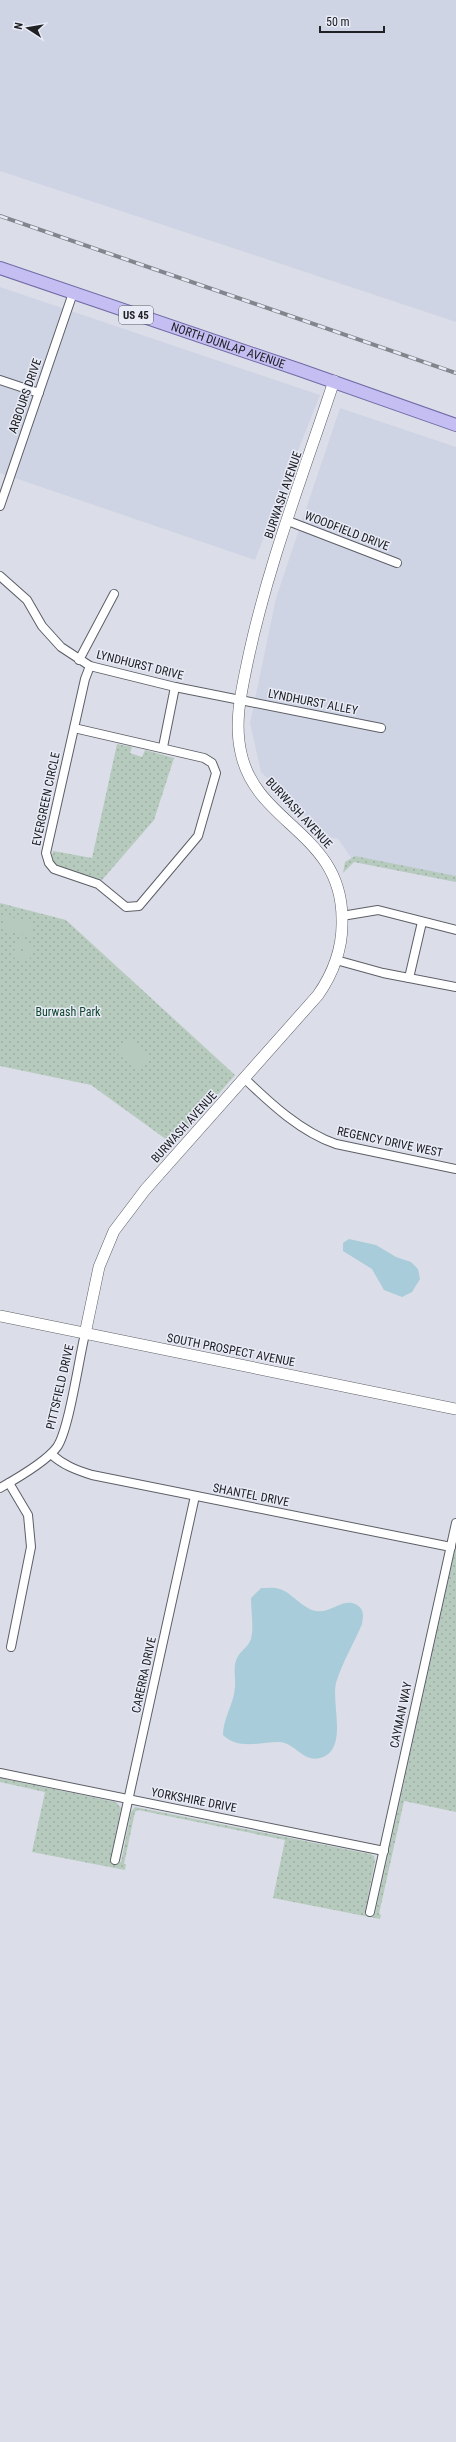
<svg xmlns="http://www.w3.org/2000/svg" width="456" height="2442" viewBox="0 0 456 2442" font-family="'Roboto Condensed',sans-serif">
<defs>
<pattern id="green-dots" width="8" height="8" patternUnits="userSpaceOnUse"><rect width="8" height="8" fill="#b7cabe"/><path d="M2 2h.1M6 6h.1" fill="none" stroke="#9dada3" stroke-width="1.8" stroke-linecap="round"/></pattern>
</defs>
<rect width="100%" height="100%" fill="#dbdee8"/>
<g fill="#cfd4e5">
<path d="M0,0H456V322L0,171Z"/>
<path d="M0,287L320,395L255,560L0,473Z"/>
<path d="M340,408L456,447V882L354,862L338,839L325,836L261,772L250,723L276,598Z"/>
</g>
<g fill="url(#green-dots)">
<path d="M117,744L132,747L130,753L142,757L145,750L174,758L154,820L102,880L56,866L51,860L53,851L92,858Z"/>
<path d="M355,856L456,876V882L354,862L343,873L345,862Z"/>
<path d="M0,903L66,920L235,1075L174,1145L91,1085L0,1066Z"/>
<path d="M456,1546V1812L404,1801L379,1914L381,1915L380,1919L273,1898L285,1840L138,1810L135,1812L124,1864H126L125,1870L32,1852L45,1792L0,1782V1778L116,1802L121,1808L110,1860L121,1862L131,1812L135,1807L370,1854L374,1856L375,1861L365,1912L375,1914Z"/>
</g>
<g fill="#b7cabe">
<path d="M5,916L34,923L31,937L1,929Z"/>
<path d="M17,940L34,944L32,952L15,947Z"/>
<path d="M14,950L31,954L29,962L12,957Z"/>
<path d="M129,1039L151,1059L139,1072L117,1053Z"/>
</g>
<g fill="#a8ccd9">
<path d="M349,1239L376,1245L396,1257L411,1262L418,1269L420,1279L412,1292L402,1297L384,1290L372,1269L343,1251V1243Z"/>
<path d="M261,1588C267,1588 274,1587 280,1589C292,1593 303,1609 316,1611C331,1614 343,1597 357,1605C365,1610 363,1617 362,1624C354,1643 342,1663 336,1683C331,1704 349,1750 320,1758C304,1763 294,1742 279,1742C260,1742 238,1750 223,1735C223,1718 234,1704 235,1687C236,1676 232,1667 238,1656C242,1650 248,1647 251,1639C254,1627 251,1611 251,1598Z"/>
</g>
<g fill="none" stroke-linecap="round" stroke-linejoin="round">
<defs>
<g id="street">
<path d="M0,380L39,393"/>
<path d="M0,506L73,293"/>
<path d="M288,521L397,563"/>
<path d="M0,576L27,600L42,626L61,647L90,666L175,687L381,728"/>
<path d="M79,660L114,594"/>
<path d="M74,728L204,758L212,763L216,773L198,836L139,906L126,907L98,884L54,869L49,863L46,853L85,679L90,666"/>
<path d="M163,747L175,687"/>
<path d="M342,916L378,910L456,930"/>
<path d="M336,960L383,973L456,987"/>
<path d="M409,978L422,922"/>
<path d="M244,1078C271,1104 301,1132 336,1144L456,1169"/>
<path d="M51,1454C63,1465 76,1470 92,1475L451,1547"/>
<path d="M9,1483L28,1515L31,1547L11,1647"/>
<path d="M0,1488C16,1479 46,1462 57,1447C69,1430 79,1358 85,1334"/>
<path d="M0,1773L384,1851"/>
<path d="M115,1860L195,1496"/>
<path d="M370,1912L456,1523"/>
</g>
<g id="secondary">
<path d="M0,1316L456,1409"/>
<path d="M85,1334L99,1267L114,1231L145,1190L318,995C334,972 343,947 342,919C342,833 256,824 241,753C234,723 241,693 247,664C267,567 303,475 334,381"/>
</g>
<g id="primary">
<path id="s1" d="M0,268L300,370L456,425"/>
</g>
</defs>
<use href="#street" stroke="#5c5f67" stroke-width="10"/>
<use href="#secondary" stroke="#5c5f67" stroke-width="12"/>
<use href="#primary" stroke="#716ba6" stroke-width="14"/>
<use href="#street" stroke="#fff" stroke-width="8"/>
<use href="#secondary" stroke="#fff" stroke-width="11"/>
<use href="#primary" stroke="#c4bef3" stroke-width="12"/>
<defs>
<path id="rail" d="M0,216L456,373"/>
</defs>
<use href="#rail" stroke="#83858c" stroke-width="4"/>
<use href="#rail" stroke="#e8ebf6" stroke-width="2.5" stroke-dasharray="8" stroke-linecap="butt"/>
</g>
<g text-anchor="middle" stroke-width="3" stroke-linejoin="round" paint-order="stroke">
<rect fill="#e8ebf6" stroke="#5c5e64" stroke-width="1" x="119" y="306" width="34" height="18" rx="3"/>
<g font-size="11" font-weight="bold" fill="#202125">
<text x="136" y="319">US 45</text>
</g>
<g font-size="12" fill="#202125" stroke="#e8ebf6">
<text dy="4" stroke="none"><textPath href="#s1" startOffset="241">NORTH DUNLAP AVENUE</textPath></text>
<text transform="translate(25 396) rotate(-71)" y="4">ARBOURS DRIVE</text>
<text transform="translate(283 495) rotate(-71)" y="4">BURWASH AVENUE</text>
<text transform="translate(347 531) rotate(21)" y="4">WOODFIELD DRIVE</text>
<text transform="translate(140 665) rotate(14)" y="4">LYNDHURST DRIVE</text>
<text transform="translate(313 702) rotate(11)" y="4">LYNDHURST ALLEY</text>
<text transform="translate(46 799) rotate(-78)" y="4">EVERGREEN CIRCLE</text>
<text transform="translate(299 813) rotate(47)" y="4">BURWASH AVENUE</text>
<text transform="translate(184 1127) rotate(-48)" y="4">BURWASH AVENUE</text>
<text transform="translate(390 1142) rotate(12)" y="4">REGENCY DRIVE WEST</text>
<text transform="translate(231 1350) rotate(11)" y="4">SOUTH PROSPECT AVENUE</text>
<text transform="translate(60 1387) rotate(-77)" y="4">PITTSFIELD DRIVE</text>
<text transform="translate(251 1495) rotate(11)" y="4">SHANTEL DRIVE</text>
<text transform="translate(144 1675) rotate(-78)" y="4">CARERRA DRIVE</text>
<text transform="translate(401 1715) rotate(-78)" y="4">CAYMAN WAY</text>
<text transform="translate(194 1800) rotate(11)" y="4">YORKSHIRE DRIVE</text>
</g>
<g font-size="12" fill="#11482f" stroke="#e8ebf6">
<text x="68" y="1016">Burwash Park</text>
</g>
</g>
<g transform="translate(28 28) rotate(282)" stroke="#e8ebf6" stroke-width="3" paint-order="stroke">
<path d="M0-3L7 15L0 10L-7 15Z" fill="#202125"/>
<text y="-6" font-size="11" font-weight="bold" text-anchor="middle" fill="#202125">N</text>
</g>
<path d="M320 26v6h64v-6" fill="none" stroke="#202125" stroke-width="2"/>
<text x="326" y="26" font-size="12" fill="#202125" stroke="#e8ebf6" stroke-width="3" paint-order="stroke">50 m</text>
</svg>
